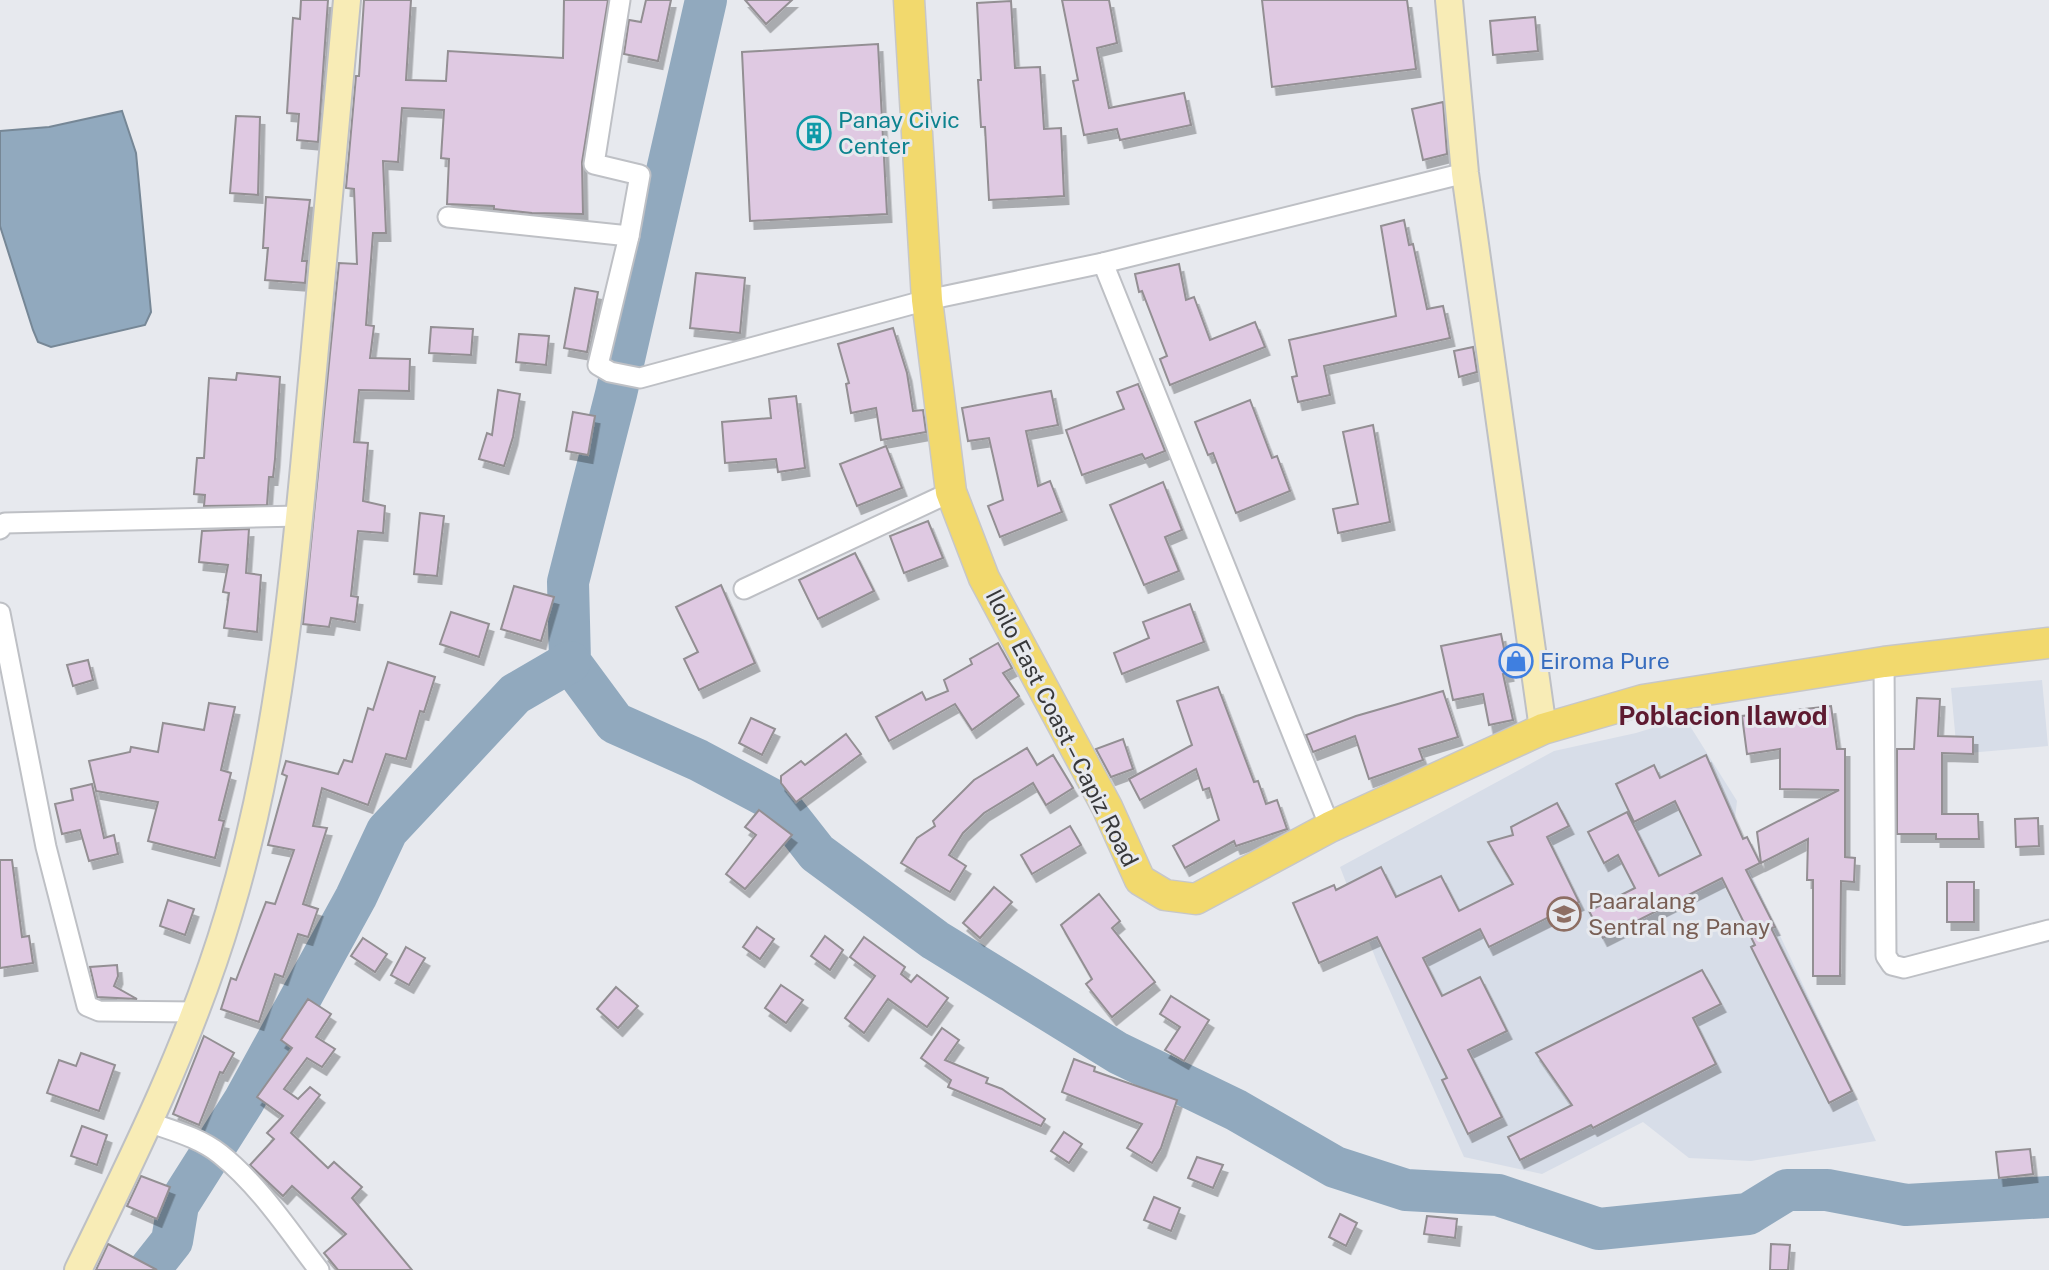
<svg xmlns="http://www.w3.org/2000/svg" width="2049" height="1270" viewBox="0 0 2049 1270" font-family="'Public Sans',sans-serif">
<defs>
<filter id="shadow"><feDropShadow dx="4.5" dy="8" stdDeviation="0" flood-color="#0004"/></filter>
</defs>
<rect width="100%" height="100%" fill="#e7e9ee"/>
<g fill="#d7dde8">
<path d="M2042,680L2048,746L1957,754L1951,688Z"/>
<path d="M1685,718L1737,801L1733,835L1876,1141L1751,1161L1689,1158L1643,1122L1542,1174L1464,1157L1377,962L1340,867L1554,751L1636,733Z"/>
</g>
<path fill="#91a9be" stroke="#768796" stroke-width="2" d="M122,111L136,153L151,312L145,325L51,347L38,342L33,330L0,226V131L49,127Z"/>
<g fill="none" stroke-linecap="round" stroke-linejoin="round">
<g stroke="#91a9be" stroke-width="42">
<path d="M706,0L616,394L568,582L570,662L615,723L698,760L777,802L817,853L935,940L1118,1053L1236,1110L1335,1167L1406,1190L1498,1195L1599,1229L1748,1214L1787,1190H1827L1906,1205L2049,1197"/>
<path d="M149,1270L172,1241L178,1205L244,1101L356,897L387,831L515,694L570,662"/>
</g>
</g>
<g fill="#dfc9e2" stroke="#938f93" stroke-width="2" filter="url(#shadow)">
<path d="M301,0H328L318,142L297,140L299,114L287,113L293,18L300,19Z"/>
<path d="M364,0H411L406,80L446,81L448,51L563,58L564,0H608L582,162L583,214L532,213L494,209V206L447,204L449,159L441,158L444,110L402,108L398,162L383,161L386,233H373L366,325L374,326L370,358L410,359L409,391L359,390L354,442L368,443L363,501L385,506L383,533L358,531L351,596L358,597L355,622L331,618L329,627L303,624L339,263L357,264L354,189L346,188L356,76H359Z"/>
<path d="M646,0H671L658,61L624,54L629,20L641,22Z"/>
<path d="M745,0H792L766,24Z"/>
<path d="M1062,0H1109L1117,43L1097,48L1109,108L1184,93L1191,125L1120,140L1117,129L1084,135L1073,81L1078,80Z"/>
<path d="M1262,0H1407L1416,69L1272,87Z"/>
<path d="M1011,1L1015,68L1040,67L1044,129L1061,128L1064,196L989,200L985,127H981L978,80H981L977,3Z"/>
<path d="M1535,17L1538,51L1493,55L1490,21Z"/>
<path d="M878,44L887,214L750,221L742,52Z"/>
<path d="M1443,102L1447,154L1423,160L1412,109Z"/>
<path d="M236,116L260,117L258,195L230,193Z"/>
<path d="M266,197L310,200L302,261H307L305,283L265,280L268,248H263Z"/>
<path d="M1404,220L1409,245L1413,244L1427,309L1443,306L1450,338L1324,366L1330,395L1298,402L1292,377L1297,376L1289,340L1396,316L1381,226Z"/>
<path d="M1179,264L1186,300L1194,297L1210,340L1255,322L1265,347L1170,385L1160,359L1167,356L1142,291L1139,292L1135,274Z"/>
<path d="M696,273L745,278L740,333L690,328Z"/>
<path d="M575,288L598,292L587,352L564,348Z"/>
<path d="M431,327L473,329L471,355L429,353Z"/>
<path d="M893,328L907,373L913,411L923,410L926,432L881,440L876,408L851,413L846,384L849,383L838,344Z"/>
<path d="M519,334L549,336L546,365L516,362Z"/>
<path d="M1473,347L1477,372L1459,377L1454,351Z"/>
<path d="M237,373L280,377L275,459L273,477H269L267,505L204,506L205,495L194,494L197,458H204L209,378L236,380Z"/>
<path d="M1138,384L1165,451L1145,459L1142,454L1082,475L1066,430L1124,409L1117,392Z"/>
<path d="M498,390L520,394L513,437L504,466L479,459L487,433L492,435Z"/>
<path d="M1051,391L1058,425L1026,431L1038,486L1050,481L1062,512L1000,537L988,506L1003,500L989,438L968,441L962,408Z"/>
<path d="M796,396L805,468L778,472L776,459L725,463L722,422L771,418L769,399Z"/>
<path d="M1250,400L1272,458L1277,456L1290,491L1236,513L1213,453L1208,455L1195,422Z"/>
<path d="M573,412L595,416L588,455L566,451Z"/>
<path d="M1373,425L1390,522L1338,533L1333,509L1358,504L1343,432Z"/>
<path d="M886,446L902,488L857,506L840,464Z"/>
<path d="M1163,482L1182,530L1165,537L1179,571L1144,585L1110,505Z"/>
<path d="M420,513L444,516L437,576L414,574Z"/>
<path d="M928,521L943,558L904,573L890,536Z"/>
<path d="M249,529L246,573L261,575L257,632L224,628L229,593L223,592L228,565L199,562L202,531Z"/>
<path d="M855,553L874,591L818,619L799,580Z"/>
<path d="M721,585L755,663L699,690L684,659L698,652L676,607Z"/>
<path d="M514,586L554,597L541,641L501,629Z"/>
<path d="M1190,604L1204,642L1122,674L1114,653L1149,638L1143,622Z"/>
<path d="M451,612L489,624L479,657L440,644Z"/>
<path d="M1501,634L1509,673L1503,674L1513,720L1489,725L1483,694L1453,700L1441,646Z"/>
<path d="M998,643L1012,668L1003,673L1019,696L972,730L955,704L889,741L876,717L922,692L926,700L948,691L944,680L972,664L970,659Z"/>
<path d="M88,660L93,680L73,686L67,665Z"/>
<path d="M388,662L435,677L424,712L420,711L406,759L386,754L368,805L322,788L313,826L327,828L303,904L318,909L308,937L298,934L283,977L275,974L259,1022L221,1009L231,978L236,980L266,902L275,904L294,850L268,845L287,776L282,774L286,761L338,774L344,760L352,762L368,708L373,710Z"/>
<path d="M1218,687L1254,782L1258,781L1266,804L1277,800L1287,829L1236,846L1234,841L1185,868L1173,846L1219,820L1209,788L1203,790L1196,769L1140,800L1129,779L1192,745L1177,701Z"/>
<path d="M1443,691L1458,737L1419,749L1423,760L1369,779L1355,736L1313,752L1306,735L1356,716Z"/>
<path d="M1917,698L1940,699L1938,736L1973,737V754L1942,753V814H1978L1979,839H1936V834H1897V749H1914Z"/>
<path d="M209,703L235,707L221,770L231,773L219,820L224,821L215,858L148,841L158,802L96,791L89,761L130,752L131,747L158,752L163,723L204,730Z"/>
<path d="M1831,706L1837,749H1845V857L1855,858L1854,882L1841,881L1840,976H1813V880H1807L1808,839L1761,863L1757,832L1839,790L1780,789V749L1747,754L1742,716Z"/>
<path d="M751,718L775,729L762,755L739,743Z"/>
<path d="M846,734L861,754L796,802L781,783V776L801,761L805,765Z"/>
<path d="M1123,739L1133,769L1111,777L1096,749Z"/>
<path d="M1027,748L1037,765L1053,755L1073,788L1046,805L1033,783L984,813L963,833L949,855L966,866L950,892L901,863L917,838L935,826L933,821L974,780Z"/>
<path d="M1706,755L1743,839L1747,837L1760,863L1746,870L1775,927L1771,928L1852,1091L1829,1103L1751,947L1755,945L1722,878L1603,938L1589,911L1635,888L1618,855L1604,863L1588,832L1627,812L1659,876L1701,855L1675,801L1634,822L1616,784L1654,765L1660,778Z"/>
<path d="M92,784L104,838L114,835L118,854L89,861L80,830L62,834L55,804L73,800L71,789Z"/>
<path d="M1557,803L1569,826L1547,837L1579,902L1489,947L1480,929L1423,958L1442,996L1480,977L1507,1031L1468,1050L1502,1117L1468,1134L1442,1080L1447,1078L1377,937L1319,963L1293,903L1334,885L1336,890L1381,867L1396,897L1441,876L1459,911L1513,884L1488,842L1513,835L1511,827Z"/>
<path d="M759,810L792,835L745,889L726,874L756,835L745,827Z"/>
<path d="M2038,818L2039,846L2016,847L2015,819Z"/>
<path d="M1070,826L1081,845L1032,874L1021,855Z"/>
<path d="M0,860H12L22,937L29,936L33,963L0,968Z"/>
<rect x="1947" y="882" width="27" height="40"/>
<path d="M994,887L1012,902L980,938L963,923Z"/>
<path d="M1099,894L1120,921L1112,928L1155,982L1112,1017L1086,984L1092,979L1061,925Z"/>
<path d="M168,900L194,909L185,935L160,926Z"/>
<path d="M757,927L774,939L760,959L743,947Z"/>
<path d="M825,936L843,950L830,970L811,956Z"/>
<path d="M864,937L905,967L901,974L911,982L917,975L948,998L927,1027L888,999L864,1033L845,1018L875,976L850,957Z"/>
<path d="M363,938L387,954L375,972L351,956Z"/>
<path d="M406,947L425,958L409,985L391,975Z"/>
<path d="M117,965L118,976L114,986L137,999L97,997L90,967Z"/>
<path d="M1702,970L1721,1004L1693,1018L1716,1064L1593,1128L1591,1125L1520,1160L1508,1137L1572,1105L1536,1053Z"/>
<path d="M781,985L803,1000L786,1023L765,1008Z"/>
<path d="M616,987L638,1006L618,1028L597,1009Z"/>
<path d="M1171,996L1209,1020L1184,1061L1165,1050L1180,1027L1160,1014Z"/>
<path d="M308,999L331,1014L316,1037L335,1049L322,1067L307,1058L284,1089L298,1099L310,1087L320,1095L291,1133L328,1168L334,1162L362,1187L352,1198L412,1270H338L324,1253L346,1234L292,1186L283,1196L250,1165L274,1139L267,1133L283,1116L257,1097L292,1048L281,1040Z"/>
<path d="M942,1028L959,1040L945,1060L988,1078L986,1083L1002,1089L1045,1119L1041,1126L948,1087L951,1080L921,1058Z"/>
<path d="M204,1036L234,1053L223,1073L220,1072L199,1125L173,1114Z"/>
<path d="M81,1053L115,1065L99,1111L47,1093L59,1060L76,1066Z"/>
<path d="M1074,1059L1095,1067L1094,1071L1177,1100L1161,1148L1152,1163L1127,1148L1142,1124L1062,1092Z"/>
<path d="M82,1126L107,1135L97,1165L71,1156Z"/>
<path d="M1064,1132L1082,1144L1069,1163L1051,1151Z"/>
<path d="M2030,1149L2033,1174L1999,1178L1996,1152Z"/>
<path d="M1197,1157L1223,1165L1213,1188L1188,1178Z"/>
<path d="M141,1176L170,1187L157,1219L127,1206Z"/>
<path d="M1154,1197L1180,1208L1171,1231L1144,1220Z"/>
<path d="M1340,1214L1357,1223L1346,1246L1329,1237Z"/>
<path d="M1427,1216L1457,1219L1455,1238L1424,1234Z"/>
<path d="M108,1244L157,1270H96Z"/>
<path d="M1771,1244L1790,1245L1788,1270H1770Z"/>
</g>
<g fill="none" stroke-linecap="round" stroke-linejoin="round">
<defs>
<g id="street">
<path d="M620,0L594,164L640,175L629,236L598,365L610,372L640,378L927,300L1103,263L1465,173"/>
<path d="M448,217L629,236"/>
<path d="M1103,263L1330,827"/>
<path d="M0,529L5,523L300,516"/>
<path d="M744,589L951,492"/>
<path d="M0,613L46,847L87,1006L99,1011L196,1012"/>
<path d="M1884,662L1886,956L1892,965L1904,968L2049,930"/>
<path d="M151,1123C174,1131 200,1138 220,1154C259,1185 289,1231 319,1270"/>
</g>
<g id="secondary">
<path d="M1449,0L1465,173L1543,729"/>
<path d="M78,1270C135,1154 192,1038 229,913C278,751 294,580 309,413C322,275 334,138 347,0"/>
</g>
<path id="primary" d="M909,0L927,300L951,492L984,578L1107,807L1140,880L1165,895L1196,899L1330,827L1543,729L1643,700L1884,662L2049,643"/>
</defs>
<use href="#street" stroke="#bec0c5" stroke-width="23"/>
<use href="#secondary" stroke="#bec0c5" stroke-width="30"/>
<use href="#primary" stroke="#c7c7c8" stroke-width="33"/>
<use href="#street" stroke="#fff" stroke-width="19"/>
<use href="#secondary" stroke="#f8ecb6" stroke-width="26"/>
<use href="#primary" stroke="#f2d96d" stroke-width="30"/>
</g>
<defs>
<symbol id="building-ring" viewBox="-11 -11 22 22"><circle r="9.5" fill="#e7e9ee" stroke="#0f9aa8" stroke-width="1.5"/><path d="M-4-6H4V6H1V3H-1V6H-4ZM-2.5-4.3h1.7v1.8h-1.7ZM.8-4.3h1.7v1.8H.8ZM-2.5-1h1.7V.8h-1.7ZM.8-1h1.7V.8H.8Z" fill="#0f9aa8"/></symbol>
<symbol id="shop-ring" viewBox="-11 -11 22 22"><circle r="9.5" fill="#e7e9ee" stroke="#3f7fe0" stroke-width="1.5"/><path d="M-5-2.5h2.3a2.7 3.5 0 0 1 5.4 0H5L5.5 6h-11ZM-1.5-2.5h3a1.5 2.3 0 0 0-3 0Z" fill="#3f7fe0"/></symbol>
<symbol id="school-ring" viewBox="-11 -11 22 22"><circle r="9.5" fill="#e7e9ee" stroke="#8d6e63" stroke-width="1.5"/><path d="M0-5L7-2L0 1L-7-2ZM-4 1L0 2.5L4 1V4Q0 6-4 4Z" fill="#8d6e63"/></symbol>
</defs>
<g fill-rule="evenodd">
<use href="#building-ring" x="795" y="114" width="38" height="38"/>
<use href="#shop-ring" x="1497" y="642" width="38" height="38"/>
<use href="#school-ring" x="1545" y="895" width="38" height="38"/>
</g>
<g text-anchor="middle" stroke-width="6" stroke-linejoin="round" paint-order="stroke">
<g font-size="23" fill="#0d838f" stroke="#e7e9ee" text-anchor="start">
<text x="838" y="128">Panay Civic<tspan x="838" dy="26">Center</tspan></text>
</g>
<g font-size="23" fill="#366cbe" stroke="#e7e9ee" text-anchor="start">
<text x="1540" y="669">Eiroma Pure</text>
</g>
<g font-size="23" fill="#37383a" stroke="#e7e9ee">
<text transform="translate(1062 728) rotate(63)" y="8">Iloilo East Coast – Capiz Road</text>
</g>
<g font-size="23" fill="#785e54" stroke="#e7e9ee" text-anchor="start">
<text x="1588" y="909">Paaralang<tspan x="1588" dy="26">Sentral ng Panay</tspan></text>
</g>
<g font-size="26" font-weight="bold" fill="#5e1a30" stroke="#e7e9ee">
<text x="1723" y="725">Poblacion Ilawod</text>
</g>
</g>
</svg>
